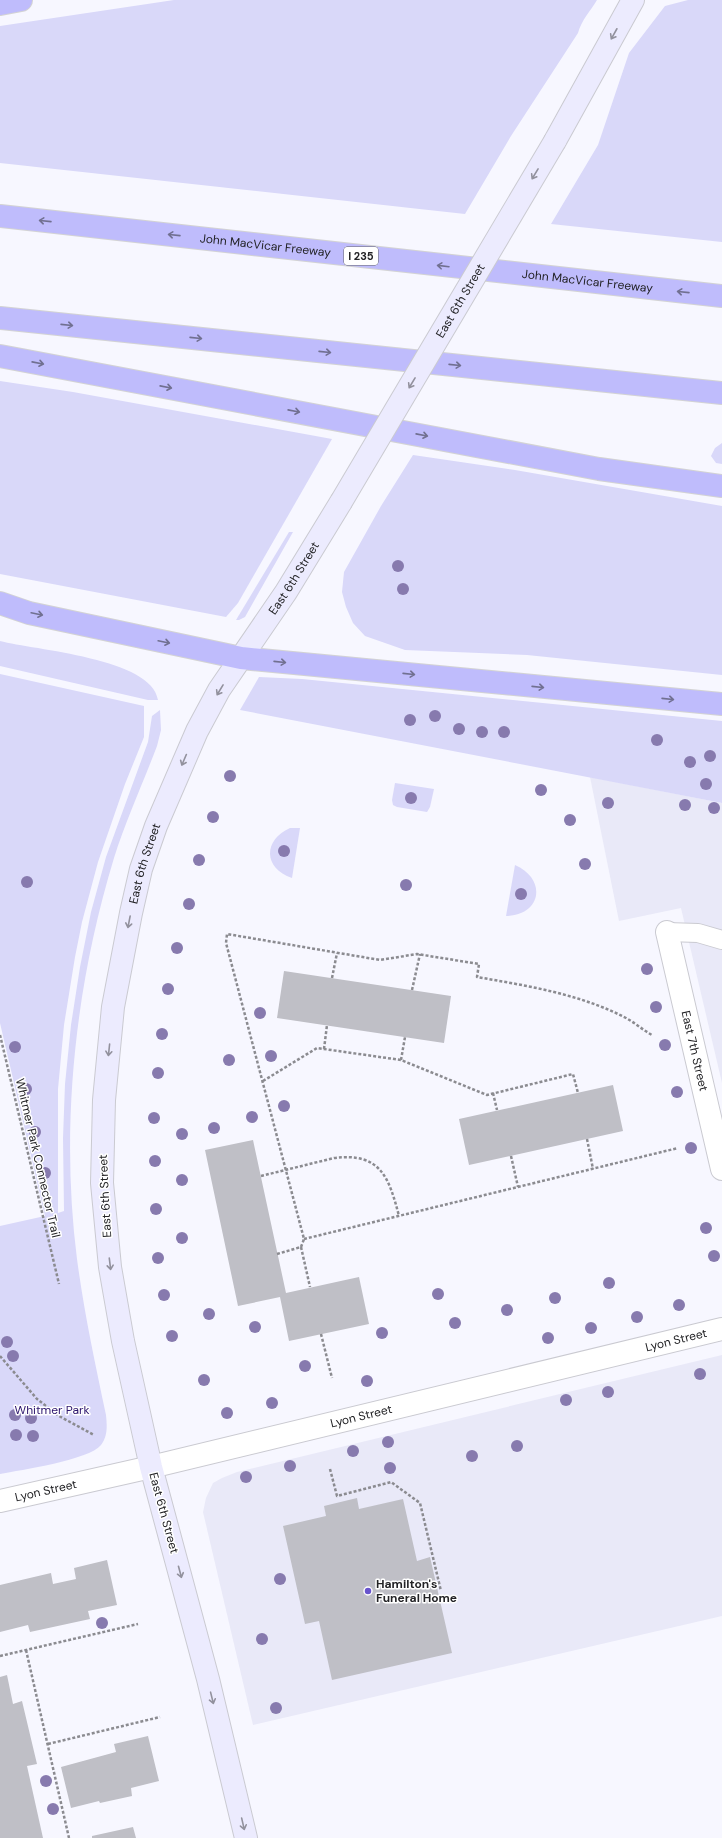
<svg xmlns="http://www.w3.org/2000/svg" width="722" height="1838" viewBox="0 0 722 1838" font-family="'DM Sans',sans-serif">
<rect width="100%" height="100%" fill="#f7f7ff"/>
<g fill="#e9e9f8">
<path d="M590,777L722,803V1083L681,908L619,921Z"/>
<path d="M722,1355V1616L253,1725L203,1512L206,1498L213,1483L222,1478L237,1472Z"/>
</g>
<g fill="#d9d8f9">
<path d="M174,0H597C590,12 582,19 578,33L511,136L465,214L0,163V26Z"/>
<path d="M688,0H722V242L551,224L598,145L629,53L665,6Z"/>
<path d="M0,381L73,392L332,439L238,603L226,617L0,574Z"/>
<path d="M722,443V464L716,463L711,456L715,448Z"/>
<path d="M413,455L515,470L722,506V675L527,655L405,650L365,636L353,623L346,607L342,592L344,572L381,506Z"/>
<path d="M289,532H293L245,617L239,620H236Z"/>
<path d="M0,641C34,650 152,658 158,700H148L0,666Z"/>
<path d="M0,674L144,706V737L125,784L98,862L82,922L75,957L64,1025L58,1089V1213L64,1211L63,1138L65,1084L71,1025L80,967L91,912L106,857L148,742L152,716L160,710L161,730L157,746C143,783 126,820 114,858C75,986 60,1126 77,1259C84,1312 95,1363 106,1415C107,1425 108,1436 101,1445C89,1460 21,1470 0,1474V1226L45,1216L0,1023Z"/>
<path d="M259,677L302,679L722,721V803L240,710Z"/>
<path d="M395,783L434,789L430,807L427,812L397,807L393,805L392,800Z"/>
<path d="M290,828H300L292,878C263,868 263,840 290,828Z"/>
<path d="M515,865C547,879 542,915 506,916Z"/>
</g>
<g fill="#bfbfc6">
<path d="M284,971L451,996L444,1043L277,1018Z"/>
<path d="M613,1085L623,1131L469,1165L459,1119Z"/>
<path d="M253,1140L286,1293L359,1277L369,1324L289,1341L280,1297L238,1306L205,1150Z"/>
<path d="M357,1498L359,1509L403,1499L417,1561L430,1557L452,1653L332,1680L319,1621L305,1624L283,1526L326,1516L324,1506Z"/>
<path d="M107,1560L117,1605L88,1611L90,1619L30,1632L28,1625L0,1632V1585L51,1573L53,1584L76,1579L74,1568Z"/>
<path d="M7,1675L13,1704L22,1701L37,1764L27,1766L43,1838H0V1677Z"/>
<path d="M148,1736L159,1781L131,1788L132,1796L100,1803L99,1801L71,1808L61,1767L116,1752L114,1744Z"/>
<path d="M133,1827L136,1838H92V1836Z"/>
</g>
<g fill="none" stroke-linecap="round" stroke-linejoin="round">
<defs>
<path id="lane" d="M667,932L698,933L722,940"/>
<g id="street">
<path id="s1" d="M667,932L722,1169"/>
<path id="s2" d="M0,1501L151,1467L722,1329"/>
</g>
<g id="secondary">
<path d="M555,141L633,0"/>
<path id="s3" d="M246,1838L208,1679L151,1467L123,1341L110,1267L102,1183L104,1100L113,1007L131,913L141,869L156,826L197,731L219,690L286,592L341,502"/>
</g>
<g id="highway">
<path d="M0,4L21,0"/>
<path id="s4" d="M0,216L722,296"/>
<path d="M0,318L722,393"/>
<path d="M0,356L599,469L722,486"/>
<path d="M0,603L29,613L241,658L722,704"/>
</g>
</defs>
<use href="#lane" stroke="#cacad1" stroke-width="20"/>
<use href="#street" stroke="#cacad1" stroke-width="24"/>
<use href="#secondary" stroke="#cacad1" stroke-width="24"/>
<use href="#highway" stroke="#d3d3d4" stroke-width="24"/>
<g stroke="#8b8b90" stroke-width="2.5" stroke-dasharray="3 2" stroke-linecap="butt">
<path d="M332,978L337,953"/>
<path d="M412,990L420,954"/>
<path d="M0,1035L59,1284"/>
<path d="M324,1049L327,1025"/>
<path d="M401,1060L405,1037"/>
<path d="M263,1081L317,1048L401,1060L487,1095L573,1074L578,1093"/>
<path d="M493,1093L497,1110"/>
<path d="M587,1139L593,1169"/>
<path d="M511,1156L518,1187"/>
<path d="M261,1176L334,1158C381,1152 389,1178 399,1216"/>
<path d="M304,1239L678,1148"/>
<path d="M301,1247L310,1287"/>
<path d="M277,1254L301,1247L304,1239L226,943L227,934L380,960L417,954L479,964L477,977C528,986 580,994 626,1018C635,1023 643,1030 652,1035"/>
<path d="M321,1334L332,1378"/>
<path d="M0,1356L37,1399L59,1416L94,1435"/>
<path d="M330,1469L337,1496L391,1482L420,1503L441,1591"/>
<path d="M26,1650L69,1838"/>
<path d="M0,1656L138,1624"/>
<path d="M48,1744L160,1717"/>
</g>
<use href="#lane" stroke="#fff" stroke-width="18"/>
<use href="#street" stroke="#fff" stroke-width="22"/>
<use href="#secondary" stroke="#ecebfe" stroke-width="22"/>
<use href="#highway" stroke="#bfbcfc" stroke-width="22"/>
<defs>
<g id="secondary-bridge">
<path id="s5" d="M341,502L555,141"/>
</g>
</defs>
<use href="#secondary-bridge" stroke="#cacad1" stroke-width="24" stroke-linecap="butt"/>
<use href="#secondary-bridge" stroke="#ecebfe" stroke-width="22"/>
</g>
<g fill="#877aae">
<circle cx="398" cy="566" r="6"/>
<circle cx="403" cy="589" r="6"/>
<circle cx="435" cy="716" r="6"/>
<circle cx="410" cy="720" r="6"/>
<circle cx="459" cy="729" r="6"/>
<circle cx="482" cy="732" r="6"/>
<circle cx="504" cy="732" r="6"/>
<circle cx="657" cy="740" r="6"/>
<circle cx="710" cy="756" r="6"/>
<circle cx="690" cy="762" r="6"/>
<circle cx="230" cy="776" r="6"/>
<circle cx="706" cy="784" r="6"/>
<circle cx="541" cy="790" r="6"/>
<circle cx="411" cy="798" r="6"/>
<circle cx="608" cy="803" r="6"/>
<circle cx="685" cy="805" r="6"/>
<circle cx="714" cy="808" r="6"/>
<circle cx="213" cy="817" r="6"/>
<circle cx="570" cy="820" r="6"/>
<circle cx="284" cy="851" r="6"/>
<circle cx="199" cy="860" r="6"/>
<circle cx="585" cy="864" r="6"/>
<circle cx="27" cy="882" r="6"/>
<circle cx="406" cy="885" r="6"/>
<circle cx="521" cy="894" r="6"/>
<circle cx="189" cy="904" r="6"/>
<circle cx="177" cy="948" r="6"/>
<circle cx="647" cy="969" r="6"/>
<circle cx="168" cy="989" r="6"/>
<circle cx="656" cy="1007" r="6"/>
<circle cx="260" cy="1013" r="6"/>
<circle cx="162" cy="1034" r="6"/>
<circle cx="665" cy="1045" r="6"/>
<circle cx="15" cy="1047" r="6"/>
<circle cx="271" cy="1056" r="6"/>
<circle cx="229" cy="1060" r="6"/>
<circle cx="158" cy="1073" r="6"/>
<circle cx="26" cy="1089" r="6"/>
<circle cx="677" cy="1092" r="6"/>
<circle cx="284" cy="1106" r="6"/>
<circle cx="252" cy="1117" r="6"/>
<circle cx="154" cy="1118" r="6"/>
<circle cx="214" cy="1128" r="6"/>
<circle cx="35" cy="1132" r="6"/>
<circle cx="182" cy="1134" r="6"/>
<circle cx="691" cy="1148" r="6"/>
<circle cx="155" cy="1161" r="6"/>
<circle cx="45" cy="1173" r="6"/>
<circle cx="182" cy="1180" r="6"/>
<circle cx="156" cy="1209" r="6"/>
<circle cx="706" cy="1228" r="6"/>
<circle cx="182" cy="1238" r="6"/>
<circle cx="714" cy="1256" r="6"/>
<circle cx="158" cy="1258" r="6"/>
<circle cx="609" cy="1283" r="6"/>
<circle cx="438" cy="1294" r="6"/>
<circle cx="164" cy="1295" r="6"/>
<circle cx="555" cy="1298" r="6"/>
<circle cx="679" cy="1305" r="6"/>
<circle cx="507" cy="1310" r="6"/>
<circle cx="209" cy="1314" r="6"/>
<circle cx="637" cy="1317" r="6"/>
<circle cx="455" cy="1323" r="6"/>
<circle cx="255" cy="1327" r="6"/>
<circle cx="591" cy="1328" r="6"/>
<circle cx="382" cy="1333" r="6"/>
<circle cx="172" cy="1336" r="6"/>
<circle cx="548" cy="1338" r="6"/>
<circle cx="7" cy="1342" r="6"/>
<circle cx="13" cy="1356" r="6"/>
<circle cx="305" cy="1366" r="6"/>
<circle cx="700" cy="1374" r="6"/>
<circle cx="204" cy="1380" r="6"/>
<circle cx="367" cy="1381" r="6"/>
<circle cx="608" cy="1392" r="6"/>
<circle cx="566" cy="1400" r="6"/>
<circle cx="272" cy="1403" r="6"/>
<circle cx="227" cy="1413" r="6"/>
<circle cx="15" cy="1415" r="6"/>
<circle cx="31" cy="1418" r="6"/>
<circle cx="16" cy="1435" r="6"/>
<circle cx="33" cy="1436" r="6"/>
<circle cx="388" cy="1442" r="6"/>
<circle cx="517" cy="1446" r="6"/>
<circle cx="353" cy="1451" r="6"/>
<circle cx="472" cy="1456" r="6"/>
<circle cx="290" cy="1466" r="6"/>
<circle cx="390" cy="1468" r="6"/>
<circle cx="246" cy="1477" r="6"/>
<circle cx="280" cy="1579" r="6"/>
<circle cx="102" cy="1623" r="6"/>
<circle cx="262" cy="1639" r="6"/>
<circle cx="276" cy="1708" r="6"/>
<circle cx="46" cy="1781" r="6"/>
<circle cx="53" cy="1809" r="6"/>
</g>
<defs><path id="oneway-shaft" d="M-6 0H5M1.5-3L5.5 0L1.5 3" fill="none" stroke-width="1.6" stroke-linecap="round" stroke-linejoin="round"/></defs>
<g stroke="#92919d">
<use href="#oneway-shaft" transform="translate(614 34) rotate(119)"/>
<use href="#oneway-shaft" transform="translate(535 174) rotate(121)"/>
<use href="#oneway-shaft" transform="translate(412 383) rotate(121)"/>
<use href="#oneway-shaft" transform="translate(220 690) rotate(121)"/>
<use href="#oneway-shaft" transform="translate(184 760) rotate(113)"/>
<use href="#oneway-shaft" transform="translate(129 922) rotate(101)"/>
<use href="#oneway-shaft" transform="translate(109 1050) rotate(96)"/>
<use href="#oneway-shaft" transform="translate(110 1264) rotate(83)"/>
<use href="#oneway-shaft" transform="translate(180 1572) rotate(75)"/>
<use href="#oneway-shaft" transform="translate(212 1698) rotate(76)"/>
<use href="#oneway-shaft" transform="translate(243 1824) rotate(77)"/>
</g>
<g stroke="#717091">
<use href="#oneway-shaft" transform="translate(45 221) rotate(-174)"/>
<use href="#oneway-shaft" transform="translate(174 235) rotate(-174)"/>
<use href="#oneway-shaft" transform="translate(443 266) rotate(-173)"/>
<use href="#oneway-shaft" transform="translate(683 292) rotate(-174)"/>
<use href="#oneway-shaft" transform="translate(67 325) rotate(6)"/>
<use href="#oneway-shaft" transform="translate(196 338) rotate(6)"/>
<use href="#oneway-shaft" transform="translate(325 352) rotate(6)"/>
<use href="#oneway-shaft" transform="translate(38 363) rotate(11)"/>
<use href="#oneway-shaft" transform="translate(455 365) rotate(6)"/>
<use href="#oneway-shaft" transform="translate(166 387) rotate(11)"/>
<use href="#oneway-shaft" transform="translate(294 411) rotate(11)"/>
<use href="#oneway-shaft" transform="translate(422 435) rotate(11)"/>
<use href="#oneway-shaft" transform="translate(37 614) rotate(12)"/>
<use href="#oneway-shaft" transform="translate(164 642) rotate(12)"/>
<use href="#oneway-shaft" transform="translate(280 662) rotate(6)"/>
<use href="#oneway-shaft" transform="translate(409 674) rotate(6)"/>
<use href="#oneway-shaft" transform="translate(538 687) rotate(6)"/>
<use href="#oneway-shaft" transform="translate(668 699) rotate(6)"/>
</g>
<circle fill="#6854cd" stroke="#fff" stroke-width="1.5" cx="368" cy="1591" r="4"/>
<g text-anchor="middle" stroke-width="3" stroke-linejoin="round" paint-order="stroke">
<rect fill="#fff" stroke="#656567" stroke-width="1" x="344" y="247" width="34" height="18" rx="3"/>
<g font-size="11" font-weight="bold" fill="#232326">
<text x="361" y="260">I 235</text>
</g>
<g font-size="12" fill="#232326" stroke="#fff">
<text dy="4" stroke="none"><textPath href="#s4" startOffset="267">John MacVicar Freeway</textPath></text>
<text dy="4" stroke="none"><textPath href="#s4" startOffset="591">John MacVicar Freeway</textPath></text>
<text dy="4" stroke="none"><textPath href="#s5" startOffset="234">East 6th Street</textPath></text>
<text dy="4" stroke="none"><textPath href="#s3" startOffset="1319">East 6th Street</textPath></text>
<text dy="4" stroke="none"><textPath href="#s3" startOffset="995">East 6th Street</textPath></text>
<text dy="4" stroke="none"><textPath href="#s1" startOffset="122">East 7th Street</textPath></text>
<text transform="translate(38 1158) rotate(77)" y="4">Whitmer Park Connector Trail</text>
<text transform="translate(105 1196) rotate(-93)" y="4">East 6th Street</text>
<text dy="4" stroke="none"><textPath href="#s2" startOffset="695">Lyon Street</textPath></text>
<text dy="4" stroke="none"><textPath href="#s2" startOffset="371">Lyon Street</textPath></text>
<text dy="4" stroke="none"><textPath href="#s2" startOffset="47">Lyon Street</textPath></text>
<text transform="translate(164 1513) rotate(75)" y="4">East 6th Street</text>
</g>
<g font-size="12" fill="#2b136c" stroke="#fff">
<text x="52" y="1414">Whitmer Park</text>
</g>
<g font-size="12" font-weight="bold" fill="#232326" stroke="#fff" text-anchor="start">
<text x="376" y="1588">Hamilton's<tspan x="376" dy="14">Funeral Home</tspan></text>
</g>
</g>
</svg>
